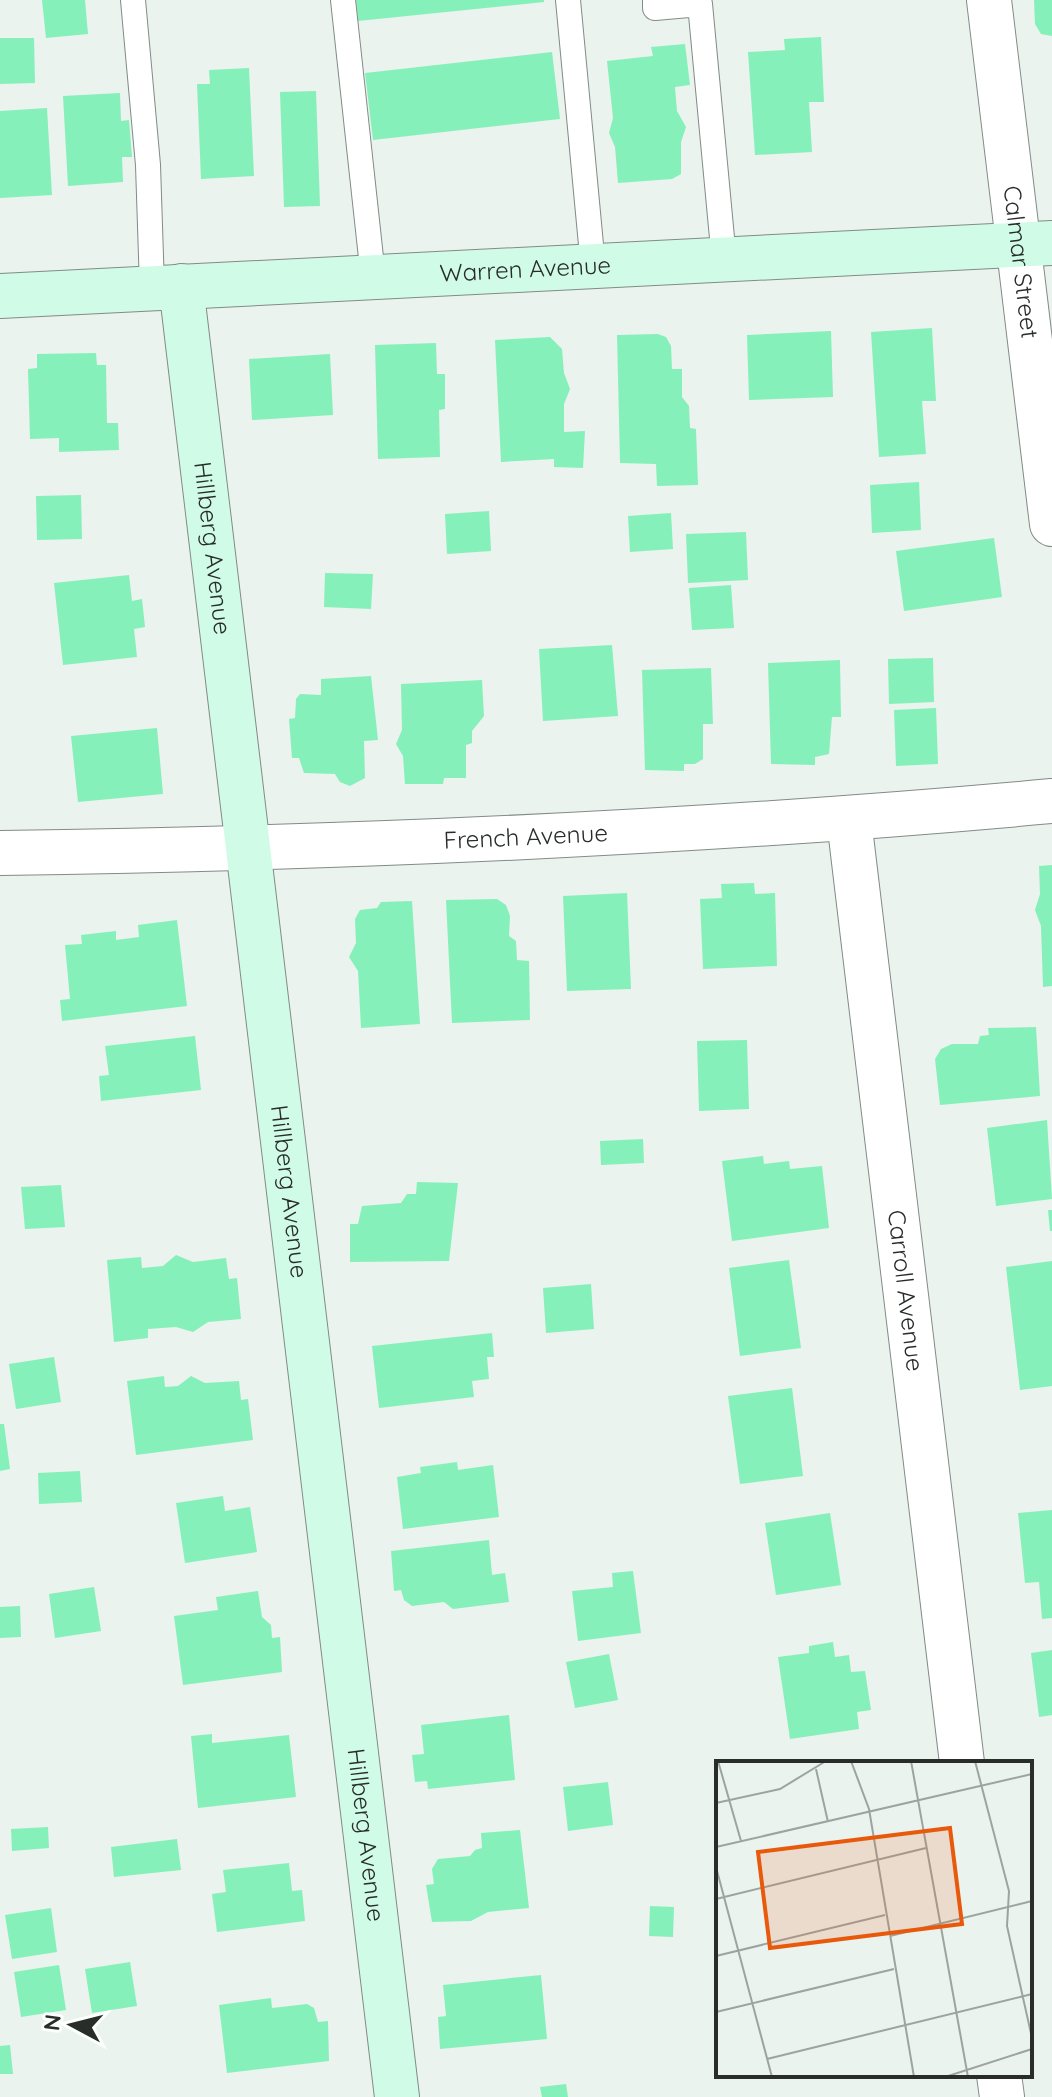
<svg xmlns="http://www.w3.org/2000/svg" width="1052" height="2097" viewBox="0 0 1052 2097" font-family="Quicksand,sans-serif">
<rect width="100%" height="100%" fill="#eaf3ee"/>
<g fill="#86f0ba">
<path d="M42,0H85L88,34L46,38Z"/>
<path d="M356,0H544V2L358,21Z"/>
<path d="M1034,0H1052V36L1041,34L1035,24Z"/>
<path d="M821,37L824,102H809L812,152L755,155L748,52L785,50L784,39Z"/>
<path d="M0,38H34L35,83L0,84Z"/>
<path d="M685,44L690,85L675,87L677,111L686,127L681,142V174L672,179L618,183L615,147L609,133L613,118L607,61L653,56L651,47Z"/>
<path d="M552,52L560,119L373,140L365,73Z"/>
<path d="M249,68L254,176L201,179L197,84H210L209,70Z"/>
<path d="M316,91L320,206L284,207L280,92Z"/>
<path d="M120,93L121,121L129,120L132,157H122L123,182L68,186L63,96Z"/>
<path d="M47,108L52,195L0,198V111Z"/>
<path d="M932,328L936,401H922L926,454L879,457L871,332Z"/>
<path d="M831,331L833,397L749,400L747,335Z"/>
<path d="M658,334L666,337L671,346L672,369H682V397L689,406L690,428L696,429L698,485L657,486L656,464L620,463L617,335Z"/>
<path d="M550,337L562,349L564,373L570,389L564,404V432L585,431L583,468L554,467V459L501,462L495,340Z"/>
<path d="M436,343L437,374H445V409L439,410L440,457L378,459L375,345Z"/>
<path d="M96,353L97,365H106L107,423H118L119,450L59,452V438L30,439L28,369L37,368V354Z"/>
<path d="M330,354L333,415L252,420L249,359Z"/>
<path d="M919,482L921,530L872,533L870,485Z"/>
<path d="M81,495L82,539L37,540L36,496Z"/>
<path d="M489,511L491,551L447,554L445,514Z"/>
<path d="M671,513L673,549L630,552L628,516Z"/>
<path d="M746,532L748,580L688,583L686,534Z"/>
<path d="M994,538L1002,597L904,611L896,551Z"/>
<path d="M325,573L373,574L371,609L324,607Z"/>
<path d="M129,575L132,601L142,599L145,627L134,629L137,657L63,665L54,583Z"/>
<path d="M731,585L734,628L692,630L689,588Z"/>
<path d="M612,645L618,716L543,721L539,649Z"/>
<path d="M933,658L934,702L889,704L888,659Z"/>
<path d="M840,660L841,717H832L829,754L815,757V765L771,764L768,663Z"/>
<path d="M711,668L713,724H703V759L695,764H684V771L645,770L642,670Z"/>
<path d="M371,676L378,740L364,741L365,778L350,786L340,782L335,774L304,773L299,758H292L289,719L295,718L296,699L300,694L321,695V679Z"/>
<path d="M482,680L484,716L472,731V743L466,745V778H444L443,784H405L403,756L396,744L402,730L401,684Z"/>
<path d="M936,708L938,764L896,766L894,710Z"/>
<path d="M157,728L163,794L78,802L71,736Z"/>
<path d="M1052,865V986L1043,987L1041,926L1035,910L1040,894L1039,866Z"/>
<path d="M754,883L755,894L775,893L777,966L703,969L700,899L722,898L721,884Z"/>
<path d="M627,893L631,989L567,991L563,896Z"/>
<path d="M497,899L506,905L510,916L509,936L516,941L517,960L529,961L530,1020L452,1023L446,900Z"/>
<path d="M412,901L420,1024L361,1028L358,971L349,957L356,943L355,919L360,910L377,908L381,902Z"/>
<path d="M177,920L187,1006L62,1021L60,1000L70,999L65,945L82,944L81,935L116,931V940L139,937L138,925Z"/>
<path d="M1036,1027L1040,1096L940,1105L935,1059L941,1049L952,1044H978L980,1036L989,1035L988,1028Z"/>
<path d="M195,1036L201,1090L101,1101L99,1076L109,1075L105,1046Z"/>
<path d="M747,1040L749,1109L699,1111L697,1041Z"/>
<path d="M1047,1120L1052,1199L996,1206L987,1128Z"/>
<path d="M643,1139L644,1163L601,1165L600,1141Z"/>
<path d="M763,1156L764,1164L789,1161L790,1169L822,1166L829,1228L732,1241L722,1161Z"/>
<path d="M417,1182L458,1183L449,1261L350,1262V1224H358L362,1206L401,1203L407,1194H416Z"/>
<path d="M61,1185L65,1227L25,1229L21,1187Z"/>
<path d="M1048,1210H1052V1231H1050Z"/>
<path d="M176,1255L193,1262L226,1258L229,1279L237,1278L241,1319L208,1322L193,1332L176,1327L148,1329V1338L114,1342L107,1260L141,1257L142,1268L163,1266Z"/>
<path d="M789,1260L801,1348L740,1356L729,1268Z"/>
<path d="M1052,1261V1386L1020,1390L1006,1267Z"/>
<path d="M591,1284L594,1329L546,1333L543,1288Z"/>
<path d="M492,1333L494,1357H487L489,1379L472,1381L474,1397L379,1408L372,1346Z"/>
<path d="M54,1357L61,1402L16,1409L9,1364Z"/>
<path d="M164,1376L165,1387L178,1386L191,1376L205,1383L239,1381L241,1400L248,1399L253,1440L136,1455L127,1381Z"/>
<path d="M792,1388L803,1476L740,1484L728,1396Z"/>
<path d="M0,1424H4L10,1469L0,1471Z"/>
<path d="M457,1462L458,1470L493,1465L499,1517L403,1529L397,1477L421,1473L420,1467Z"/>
<path d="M80,1471L82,1502L39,1504L38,1473Z"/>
<path d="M223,1496L225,1511L250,1507L257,1552L185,1563L176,1503Z"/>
<path d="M1052,1510V1618L1042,1619L1039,1582L1025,1583L1018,1513Z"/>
<path d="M830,1513L841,1585L776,1595L765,1523Z"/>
<path d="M489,1540L492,1575L505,1573L509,1602L453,1609L444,1602L412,1606L404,1600L401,1590L394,1591L391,1551Z"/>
<path d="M633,1571L641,1633L578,1641L572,1591L613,1587L612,1573Z"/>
<path d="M94,1587L101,1631L55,1638L49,1594Z"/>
<path d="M258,1591L262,1617L271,1625L272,1638L280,1637L282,1672L183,1685L174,1616L218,1610L216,1597Z"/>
<path d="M20,1606L21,1637L0,1638V1607Z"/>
<path d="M833,1642L835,1657L849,1655L851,1672L865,1671L871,1710L857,1712L859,1729L790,1739L778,1657L809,1653V1646Z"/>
<path d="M1052,1650V1715L1039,1717L1031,1653Z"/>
<path d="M609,1654L618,1700L575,1708L566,1662Z"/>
<path d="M509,1715L515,1780L428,1789L427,1781L415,1782L412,1755L424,1754L421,1725Z"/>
<path d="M212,1734V1743L289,1735L296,1797L198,1808L191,1736Z"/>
<path d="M608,1782L613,1825L568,1831L563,1787Z"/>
<path d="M48,1827L49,1848L12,1851L11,1829Z"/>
<path d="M520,1830L529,1908L488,1912L471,1921L432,1922L426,1885L434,1884L432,1869L438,1859L470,1856L475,1850L482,1848L481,1833Z"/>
<path d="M177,1839L181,1870L114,1877L111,1847Z"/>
<path d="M289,1863L292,1891L302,1890L305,1921L217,1932L212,1894L226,1892L223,1870Z"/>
<path d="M650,1906L674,1907L673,1937L649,1936Z"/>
<path d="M51,1908L57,1952L12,1959L5,1915Z"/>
<path d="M130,1962L137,2006L92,2013L85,1969Z"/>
<path d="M59,1965L66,2010L21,2017L14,1972Z"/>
<path d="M541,1975L547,2039L440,2049L438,2017L446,2016L443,1985Z"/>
<path d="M271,1998L272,2008L307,2004L314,2008L318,2022L328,2021L329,2061L227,2073L219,2005Z"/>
<path d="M10,2045L13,2074H0V2046Z"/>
<path d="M566,2084L568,2097H542L540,2087Z"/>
</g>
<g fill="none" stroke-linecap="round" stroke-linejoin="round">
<defs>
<g id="lane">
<path d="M133,0L148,165L152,287"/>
<path d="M343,0L373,276"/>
<path d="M568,0L593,266"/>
<path d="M655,0V8L700,4L724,259"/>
</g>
<g id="street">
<path id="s1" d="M989,0L1052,524"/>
<path id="s2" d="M849,820L962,1763"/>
<path id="s3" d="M0,853C351,848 702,833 1052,801"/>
<path d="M999,2075L1002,2097"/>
</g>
<g id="secondary">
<path id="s4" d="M181,286L397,2097"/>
<path id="s5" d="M0,296L1052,243"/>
</g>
</defs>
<use href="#lane" stroke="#828b86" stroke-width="26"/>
<use href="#street" stroke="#828b86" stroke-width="46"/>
<use href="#secondary" stroke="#828b86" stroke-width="46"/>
<use href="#lane" stroke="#fff" stroke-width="24"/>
<use href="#street" stroke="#fff" stroke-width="44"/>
<use href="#secondary" stroke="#d0fce7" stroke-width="44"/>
</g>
<g text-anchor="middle" stroke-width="7" stroke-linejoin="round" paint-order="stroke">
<g font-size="24" fill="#292d2a" stroke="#fbfffd">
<text dy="8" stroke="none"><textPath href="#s1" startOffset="264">Calmar Street</textPath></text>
<text dy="8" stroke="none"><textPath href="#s5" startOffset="526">Warren Avenue</textPath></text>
<text dy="8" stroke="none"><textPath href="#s4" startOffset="264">Hillberg Avenue</textPath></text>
<text dy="8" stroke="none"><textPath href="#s3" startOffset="526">French Avenue</textPath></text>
<text dy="8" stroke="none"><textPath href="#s4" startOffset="912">Hillberg Avenue</textPath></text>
<text dy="8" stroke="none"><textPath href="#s2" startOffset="474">Carroll Avenue</textPath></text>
<text dy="8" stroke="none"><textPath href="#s4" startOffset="1560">Hillberg Avenue</textPath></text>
</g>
</g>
<g transform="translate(716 1761)">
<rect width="316" height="316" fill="#eaf3ee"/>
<path fill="none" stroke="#9da4a0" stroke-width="2" d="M2,0L25,80M135,0L153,48L198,316M195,0L252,316M259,0L293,130L291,165L316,277M100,8L112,61M0,42L64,28L110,0M0,86L316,13M0,106L56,316M0,138L210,87M174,175L316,140M0,195L169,154M0,251L178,208M51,298L316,233M229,316L316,288"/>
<path fill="#e8590c" fill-opacity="0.15" stroke="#e8590c" stroke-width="4" d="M234,67L246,163L54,187L42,91Z"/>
<rect width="316" height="316" fill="none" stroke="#292d2a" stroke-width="4"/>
</g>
<g transform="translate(72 2025) rotate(277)" stroke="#fbfffd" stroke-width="6" paint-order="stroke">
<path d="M0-6L14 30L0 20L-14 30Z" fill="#292d2a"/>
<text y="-12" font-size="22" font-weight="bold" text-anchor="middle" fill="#292d2a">N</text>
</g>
</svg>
